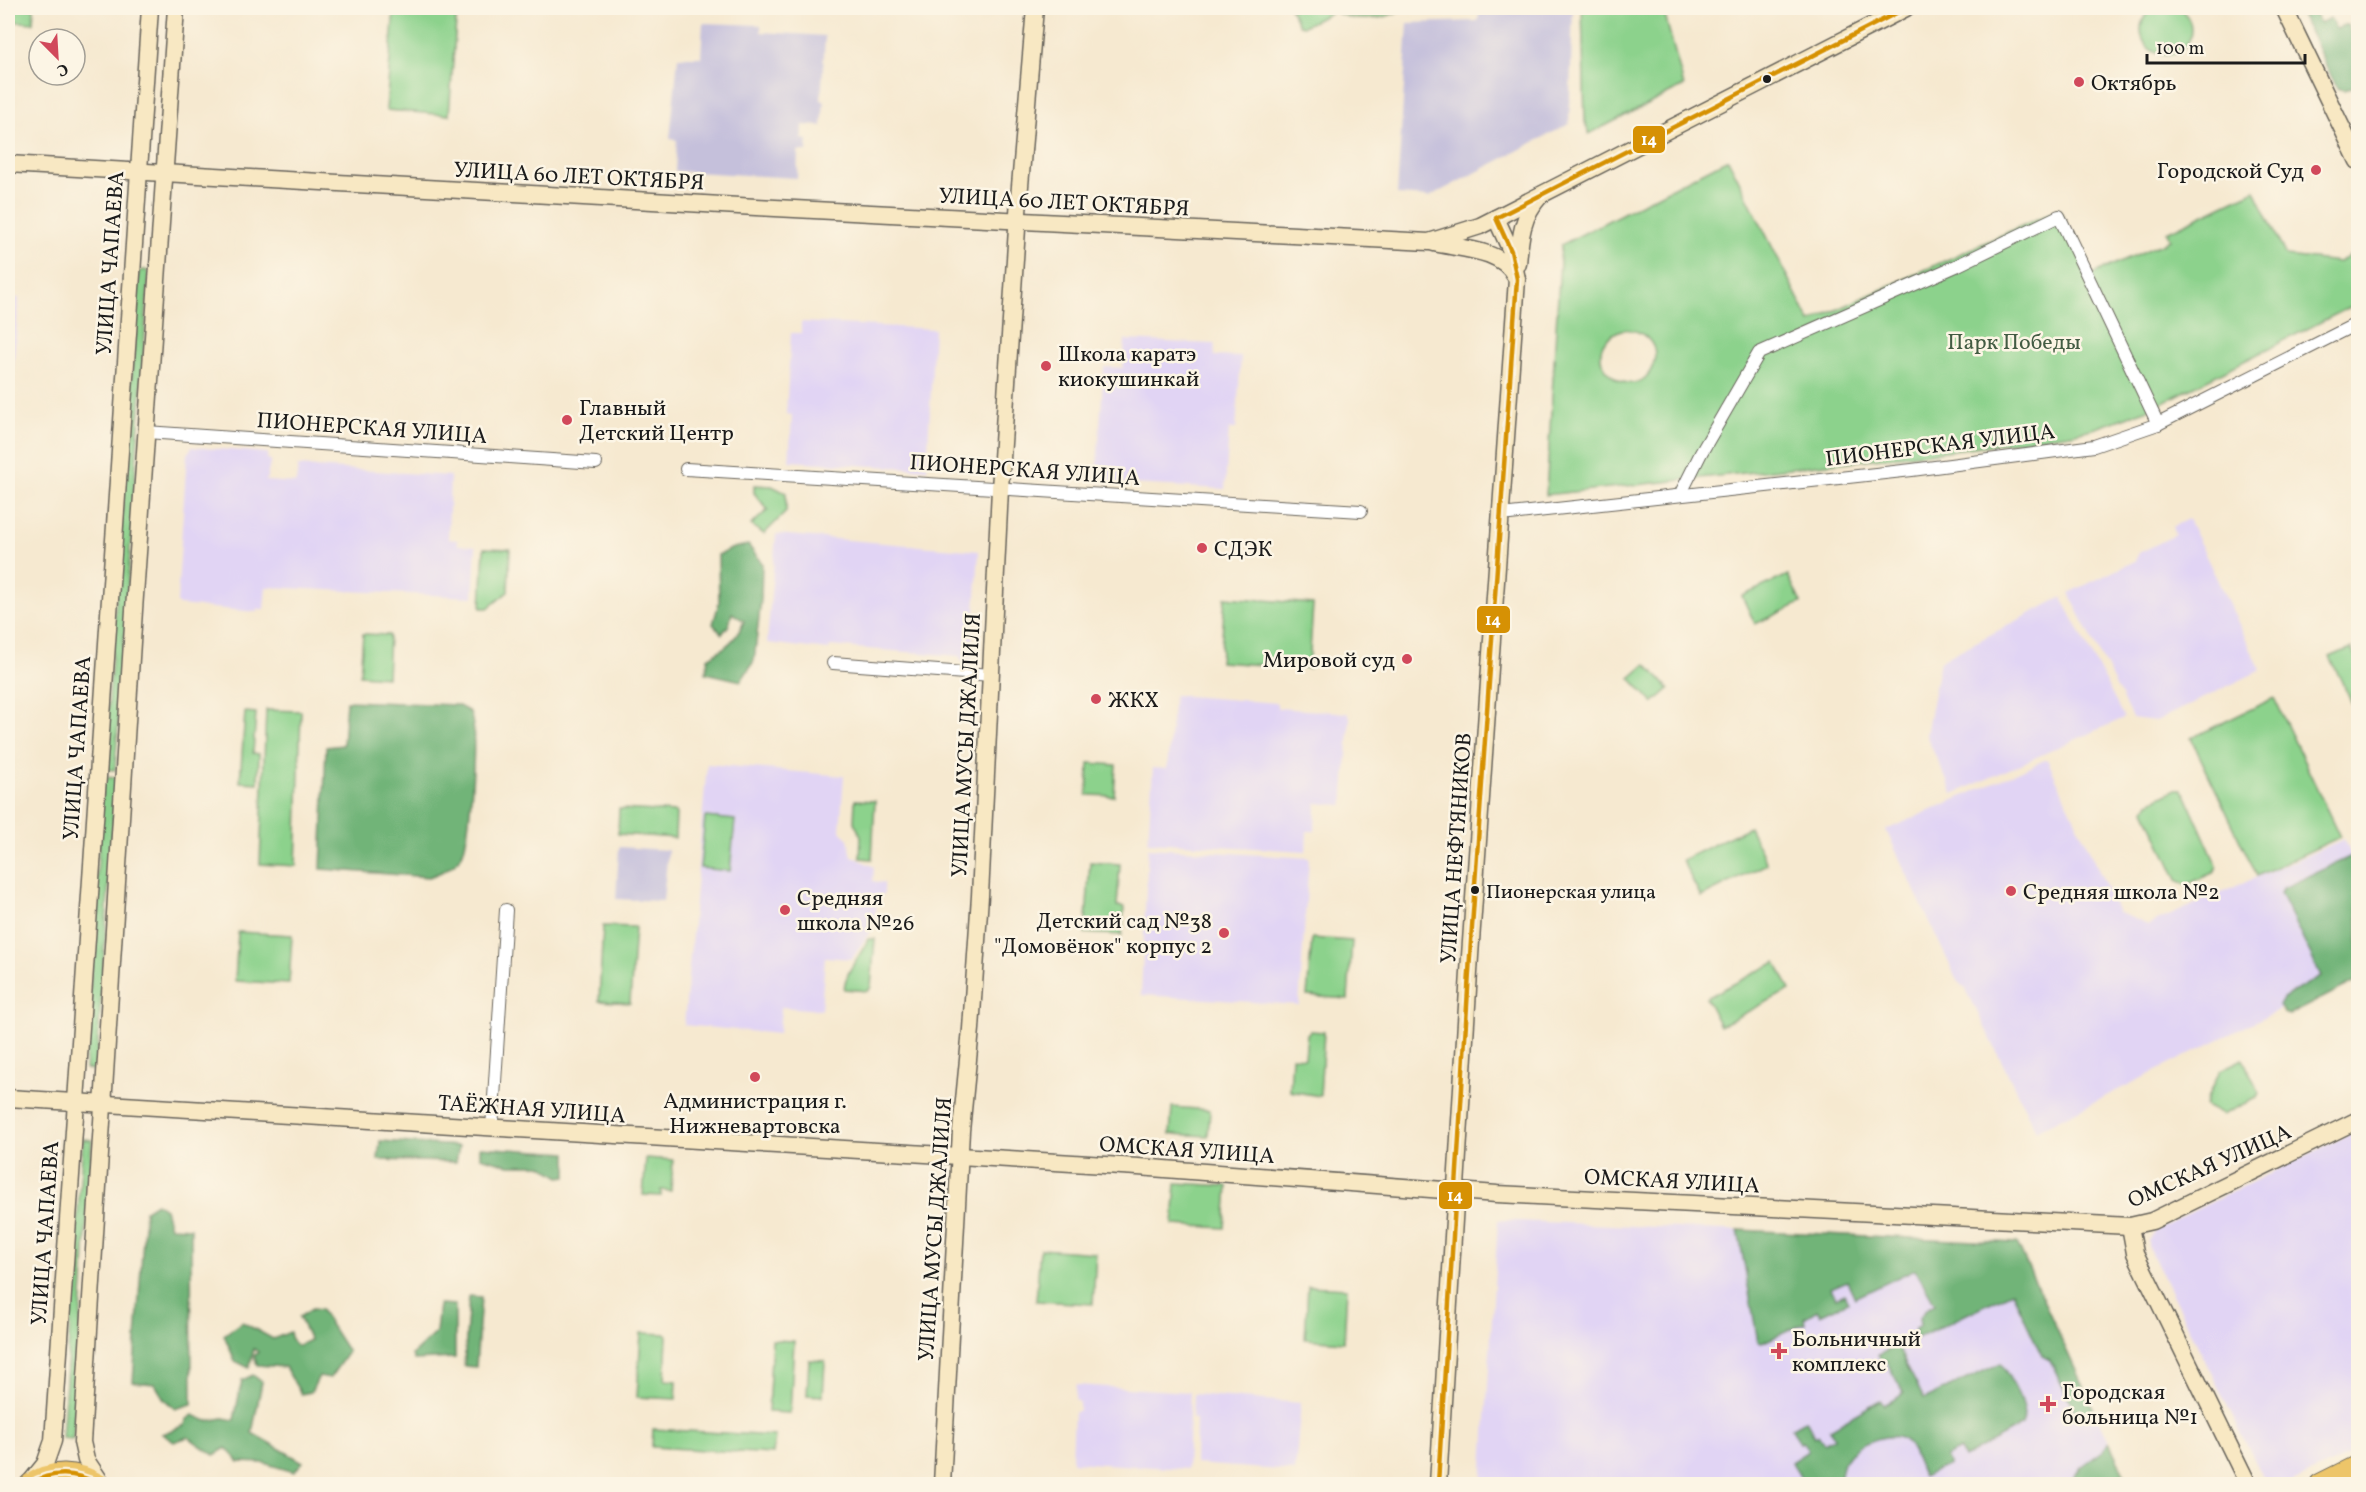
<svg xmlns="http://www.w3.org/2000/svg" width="2366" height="1492" viewBox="0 0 2366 1492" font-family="Vollkorn,serif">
<rect width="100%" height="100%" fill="#fcf5e5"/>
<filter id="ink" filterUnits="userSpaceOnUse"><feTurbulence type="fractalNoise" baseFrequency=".0167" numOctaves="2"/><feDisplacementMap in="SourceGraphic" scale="12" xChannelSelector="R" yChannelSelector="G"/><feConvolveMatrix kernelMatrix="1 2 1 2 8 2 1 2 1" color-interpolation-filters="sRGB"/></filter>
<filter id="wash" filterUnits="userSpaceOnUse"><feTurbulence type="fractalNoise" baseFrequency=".008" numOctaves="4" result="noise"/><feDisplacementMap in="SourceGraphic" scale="24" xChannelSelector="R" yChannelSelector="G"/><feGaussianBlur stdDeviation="1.35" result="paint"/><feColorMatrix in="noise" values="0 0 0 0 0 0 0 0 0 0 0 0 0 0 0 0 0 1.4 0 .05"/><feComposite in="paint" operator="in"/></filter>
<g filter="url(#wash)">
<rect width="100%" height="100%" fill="#f6e9d0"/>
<g fill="#e1d4f4">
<path d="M8,297L19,298L8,430Z"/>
<path d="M801,322L934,329L927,469L789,461L792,415L786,414L791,333H801Z"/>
<path d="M1125,340L1215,344L1214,356L1241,357L1236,429H1229L1225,489L1096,482L1104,367L1123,368Z"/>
<path d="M192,447L268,453L267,459L271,460L266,481L296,483L298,466L450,476L448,539L457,540L458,545L476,546L473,597L266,587L264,609H257V612L179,605L177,603L187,454Z"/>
<path d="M2188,519L2261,670L2156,721L2132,718L2069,593L2135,561L2139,553L2175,535L2172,527Z"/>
<path d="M776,534L979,551L972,655L973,659L962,661L959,656L830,646L829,650L767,643Z"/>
<path d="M2062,597L2124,718L1953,794L1926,735L1940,661Z"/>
<path d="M1174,695L1277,703V708L1347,713L1350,717L1343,805L1316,803L1315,831H1307L1306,851L1148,842L1153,768L1167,769Z"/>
<path d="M2047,759L2118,912L2148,925L2344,839L2358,870V970L2036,1131L1966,989L1958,982L1886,830Z"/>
<path d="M707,764L844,776L840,830L848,839L852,856L874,867L873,881L884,883V894L877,897L875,924L852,959L825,957L821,1010L781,1007L779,1034L684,1025Z"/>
<path d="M1148,848L1309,858L1299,1005L1141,995Z"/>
<path d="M2358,1130V1451L2288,1484H2271L2263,1477L2148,1246V1241L2155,1230Z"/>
<path d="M1498,1220L2017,1243L2129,1484H1482Z"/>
<path d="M1076,1385L1190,1392L1187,1469L1072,1462L1074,1413L1079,1410V1403L1075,1399Z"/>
<path d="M1193,1394L1301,1403L1295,1471L1195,1464L1196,1419L1192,1418Z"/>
</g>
<g fill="#c5c0db">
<path d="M1480,8H1573L1569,124L1429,197L1397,195L1408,23L1478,21Z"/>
<path d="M703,23L761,25V32L825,36L821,100L824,101L822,126L803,125L802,139L808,140L807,151H798L797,178L675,171L677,140L670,139L678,57H701Z"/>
<path d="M619,847L668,850L663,901L616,899Z"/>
</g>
<g fill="#8cd28c" stroke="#547754" stroke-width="1.5" fill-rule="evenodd">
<circle cx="2166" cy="30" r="25"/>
<path d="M8,8H34L33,23L8,21Z"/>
<path d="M394,8H457L449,115L386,110Z"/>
<path d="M1290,8H1405C1385,20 1355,24 1334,11L1304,26L1299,25Z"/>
<path d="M1582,8H1663L1684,86L1589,134L1585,122Z"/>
<path d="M1728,159L1810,322L2059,209L2090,275L2170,240L2167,232L2255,190L2286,256L2339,262L2358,252V303L2154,407L2096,428L2071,434L1945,451L1546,495L1561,245ZM1621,330C1641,327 1661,344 1653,365C1636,413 1567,353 1621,330Z"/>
<path d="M143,270L148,271L149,275L115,770L104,769L139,271Z"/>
<path d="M754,485L772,486L786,493V512L764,534L751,525L768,510L754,493Z"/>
<path d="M484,548L510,549L508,592L488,608H481Z"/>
<path d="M1788,575L1801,603L1755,624L1742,596Z"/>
<path d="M1225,597L1313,604L1309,668L1220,662Z"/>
<path d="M363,634L389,635L387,677L360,675Z"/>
<path d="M2351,648L2358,664V716L2330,657Z"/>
<path d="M1646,664L1669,689L1653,703L1630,678Z"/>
<path d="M2274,698L2340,837L2257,876L2191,738Z"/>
<path d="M266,710L301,711L296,866L260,864Z"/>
<path d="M245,712L256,713L253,753L259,754L258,783L240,782Z"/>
<path d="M1089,763L1116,765L1114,796L1087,795Z"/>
<path d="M103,777L116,778L96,1070L85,1069Z"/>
<path d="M2174,790H2181L2185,794L2217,866L2215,872L2186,885L2177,880L2145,810L2149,802Z"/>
<path d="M855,800L875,801L872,859L860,858L861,836L854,822Z"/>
<path d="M619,809L676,812L675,838L618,834Z"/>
<path d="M705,817L735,820L730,871L700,868Z"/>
<path d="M1749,827L1767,864L1701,897L1682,860Z"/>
<path d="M1090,862L1120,864L1117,906L1124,907L1122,935L1085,933Z"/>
<path d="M603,926L635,927L630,1003L599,1001Z"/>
<path d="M238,932L292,935L289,984L235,981Z"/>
<path d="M1312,938L1352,941L1348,999L1307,996Z"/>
<path d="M868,939H875L871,987L868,991L844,989C846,969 860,958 868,939Z"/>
<path d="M1776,962L1790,990L1720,1026L1706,998Z"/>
<path d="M1310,1031L1324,1032L1320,1096L1290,1091L1292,1057L1305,1058L1307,1034Z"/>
<path d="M2243,1059L2259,1092L2257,1098L2222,1115L2205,1106L2220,1070Z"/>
<path d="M1172,1107L1210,1110L1208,1136L1170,1134Z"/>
<path d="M83,1139L92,1140L73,1439L62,1438Z"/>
<path d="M646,1158L673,1160L671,1191L661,1190V1196L643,1195Z"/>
<path d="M1176,1183L1228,1186L1225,1228L1173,1225Z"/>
<path d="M1040,1249L1096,1253L1093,1304L1036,1301Z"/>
<path d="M1308,1286L1347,1288L1344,1342L1305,1339Z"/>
<path d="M641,1333L667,1334L665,1380L677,1381L676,1399L637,1397Z"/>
<path d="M772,1340L794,1341L790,1413L768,1412Z"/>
<path d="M809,1360L825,1361L823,1396L807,1395Z"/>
<path d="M653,1429L775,1436L773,1454L652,1447Z"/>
</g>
<g fill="#71b478" stroke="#46684a" stroke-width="1.5">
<path d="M2298,8H2330L2315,14L2320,23L2330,18L2336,29L2347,25L2358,49V85C2351,88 2345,92 2337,88Z"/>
<path d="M748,545L762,563L761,599L754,661L741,681L706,673L708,658C725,648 737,640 744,621L732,613L729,625L722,634L713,624L719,603L718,555L733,548Z"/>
<path d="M346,701L457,705L470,712C471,717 473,721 473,726C475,746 471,845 460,858C452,868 441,873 429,877L321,869L326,747L343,745Z"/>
<path d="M2358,853V980L2289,1015L2283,1013L2279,1005L2283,998L2321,976L2280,893L2283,888Z"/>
<path d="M380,1141L459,1146L456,1162L378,1160Z"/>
<path d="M480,1147L567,1153V1176L560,1177L541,1165H509L480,1157Z"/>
<path d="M156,1203L165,1209L170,1227L191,1228L192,1404L175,1409L164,1399L155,1384L133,1382L145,1210Z"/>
<path d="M1738,1230L2017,1243L2096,1414L2087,1418L2079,1417L2076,1413L2050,1360L2042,1356L2012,1292L1914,1340L1915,1329L1920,1325L1919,1318L1926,1309L1935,1304L1915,1269L1855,1298L1847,1281L1831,1288L1836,1298L1844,1294L1848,1302L1820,1315L1817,1310L1804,1318L1805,1323L1762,1343L1758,1342Z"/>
<path d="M469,1296L481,1297L476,1367L464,1366Z"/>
<path d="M439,1304L455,1305V1358L414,1360L412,1355L436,1332Z"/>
<path d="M312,1309L321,1310L348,1352L330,1378L319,1376L311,1392L301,1394L285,1367L257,1365L254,1356L258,1352L254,1349L249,1368L235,1361L224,1335L242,1322L273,1339L290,1332L292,1341L297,1346L310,1340L299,1317Z"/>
<path d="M1897,1346L1924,1399L2001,1363C2010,1380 2030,1407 2022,1425L1964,1458L1960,1450L1945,1457L1949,1465L1923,1477C1918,1467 1914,1451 1906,1442C1895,1429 1860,1443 1850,1453C1843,1460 1840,1476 1841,1484H1805L1791,1462L1808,1451L1803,1442L1800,1443L1792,1428L1806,1420L1815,1437L1818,1435L1824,1444L1834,1438L1830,1429L1880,1400L1884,1405L1904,1394L1886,1361L1882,1363L1878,1355Z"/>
<path d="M253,1375L262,1382L252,1433L303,1462L294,1472L264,1463L239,1462L226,1448L214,1455L188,1437L174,1442L162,1434L185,1425L186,1420L193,1415L207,1421L223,1418L234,1420L242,1380Z"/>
<path d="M2109,1442L2129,1484H2069L2081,1467L2103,1451Z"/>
</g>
</g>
<g filter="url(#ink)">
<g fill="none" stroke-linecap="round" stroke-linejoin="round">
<defs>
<g id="street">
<path d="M146,432L596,463"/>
<path d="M686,469L1361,511"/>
<path d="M1680,495L1701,453L1759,353L1956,266L2059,216L2158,424"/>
<path d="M1501,515L1912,470L2094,446L2158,424L2358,323"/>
<path d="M833,663L991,675"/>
<path d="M492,1129L506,910"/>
</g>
<g id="secondary">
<path d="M2284,8L2358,161"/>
<path d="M8,164L756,207L1429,242L1480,226L1906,8"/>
<path d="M1434,243C1461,249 1502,249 1515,276"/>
<path d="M1518,264C1520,238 1522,215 1540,196"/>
<path d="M8,1098L1138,1167L1497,1194L2130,1226L2152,1221L2358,1120"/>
<path d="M2130,1226L2135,1253L2248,1484"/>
<path d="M29,1484L45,1464L53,1441L150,8"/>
<path d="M102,1484L86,1460L82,1442L134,610L176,8"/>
<path d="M942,1484L961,1131L971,1029L980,896L1000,489L1019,198L1035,8"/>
<path d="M1438,1484L1470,956L1517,279L1511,251L1496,218"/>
</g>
<g id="primary">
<path d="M30,1484C52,1469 77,1471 99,1484"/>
<path d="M2320,1484L2358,1465"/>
</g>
</defs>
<use href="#street" stroke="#68645b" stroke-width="14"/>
<use href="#secondary" stroke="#68645b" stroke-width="19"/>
<use href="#primary" stroke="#68645b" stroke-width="22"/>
<use href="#street" stroke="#fff" stroke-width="12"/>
<use href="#secondary" stroke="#f8e8c3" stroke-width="16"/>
<use href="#primary" stroke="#edc569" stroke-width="20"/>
<defs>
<g id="bus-1">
<path d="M30,1484C53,1470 75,1472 99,1484"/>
<path d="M1438,1484L1470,956L1517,279L1511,251L1496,218L1906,8"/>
</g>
</defs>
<use href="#bus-1" stroke="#fcf5e5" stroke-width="9"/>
<use href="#bus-1" stroke="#d69104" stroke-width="4.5"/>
</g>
</g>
<g fill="#1c1c1c" stroke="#fcf5e5" stroke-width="2">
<circle cx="1767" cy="79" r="5"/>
<circle cx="1475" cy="890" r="5"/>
</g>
<g fill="#d1495b" stroke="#fcf5e5" stroke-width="2">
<circle cx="2079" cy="82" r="6"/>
<circle cx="2316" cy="170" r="6"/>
<circle cx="1046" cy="366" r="6"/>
<circle cx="567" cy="420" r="6"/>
<circle cx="1202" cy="548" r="6"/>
<circle cx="1407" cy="659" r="6"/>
<circle cx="1096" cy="699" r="6"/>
<circle cx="2011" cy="891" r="6"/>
<circle cx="785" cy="910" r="6"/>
<circle cx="1224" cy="933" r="6"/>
<circle cx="755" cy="1077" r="6"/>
<path d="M1776 1342h6v6h6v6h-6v6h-6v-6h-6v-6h6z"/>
<path d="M2045 1395h6v6h6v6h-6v6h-6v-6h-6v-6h6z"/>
</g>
<g text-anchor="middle" stroke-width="5" stroke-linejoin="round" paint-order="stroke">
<g font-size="20" fill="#1c1c1c" stroke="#fcf5e5" text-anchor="start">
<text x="1486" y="898">Пионерская улица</text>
</g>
<g font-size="22" fill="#1c1c1c" stroke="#fcf5e5" text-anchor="start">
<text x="2091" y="90">Октябрь</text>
<text x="2304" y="178" text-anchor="end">Городской Суд</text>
<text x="1058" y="361">Школа каратэ<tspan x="1058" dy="25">киокушинкай</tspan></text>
<text x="579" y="415">Главный<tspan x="579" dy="25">Детский Центр</tspan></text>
<text x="1214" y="556">СДЭК</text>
<text x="1395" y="667" text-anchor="end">Мировой суд</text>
<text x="1108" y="707">ЖКХ</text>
<text x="2023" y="899">Средняя школа №2</text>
<text x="797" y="905">Средняя<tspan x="797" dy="25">школа №26</tspan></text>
<text x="1212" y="928" text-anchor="end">Детский сад №38<tspan x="1212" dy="25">"Домовёнок" корпус 2</tspan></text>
<text x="755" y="1108" text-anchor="middle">Администрация г.<tspan x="755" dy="25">Нижневартовска</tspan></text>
<text x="1792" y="1346">Больничный<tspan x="1792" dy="25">комплекс</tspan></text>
<text x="2062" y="1399">Городская<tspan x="2062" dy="25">больница №1</tspan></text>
</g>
<g font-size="22" fill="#1c1c1c" stroke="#fcf5e5">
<text transform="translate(579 175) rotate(3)" y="8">УЛИЦА 60 ЛЕТ ОКТЯБРЯ</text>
<text transform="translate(1064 201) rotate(3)" y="8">УЛИЦА 60 ЛЕТ ОКТЯБРЯ</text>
<text transform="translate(109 263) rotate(-86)" y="8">УЛИЦА ЧАПАЕВА</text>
<text transform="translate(372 427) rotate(4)" y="8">ПИОНЕРСКАЯ УЛИЦА</text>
<text transform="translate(1940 444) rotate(-7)" y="8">ПИОНЕРСКАЯ УЛИЦА</text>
<text transform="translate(1025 469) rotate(4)" y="8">ПИОНЕРСКАЯ УЛИЦА</text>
<text transform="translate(965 745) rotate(-87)" y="8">УЛИЦА МУСЫ ДЖАЛИЛЯ</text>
<text transform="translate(76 748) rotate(-86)" y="8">УЛИЦА ЧАПАЕВА</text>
<text transform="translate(1455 848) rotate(-86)" y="8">УЛИЦА НЕФТЯНИКОВ</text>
<text transform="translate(532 1108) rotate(4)" y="8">ТАЁЖНАЯ УЛИЦА</text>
<text transform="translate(1187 1149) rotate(4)" y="8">ОМСКАЯ УЛИЦА</text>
<text transform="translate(2209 1165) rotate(-24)" y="8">ОМСКАЯ УЛИЦА</text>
<text transform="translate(1672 1180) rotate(3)" y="8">ОМСКАЯ УЛИЦА</text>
<text transform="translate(934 1229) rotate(-86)" y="8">УЛИЦА МУСЫ ДЖАЛИЛЯ</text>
<text transform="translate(44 1233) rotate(-86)" y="8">УЛИЦА ЧАПАЕВА</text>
</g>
<g font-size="22" fill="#435c43" stroke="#fcf5e5">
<text x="2014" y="349">Парк Победы</text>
</g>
</g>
<g stroke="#fcf5e5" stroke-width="2">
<rect x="1632" y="125" width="34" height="29" rx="6" fill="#d69104"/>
<rect x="1476" y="605" width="35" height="29" rx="6" fill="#d69104"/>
<rect x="1438" y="1181" width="35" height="29" rx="6" fill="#d69104"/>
</g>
<g font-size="16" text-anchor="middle" font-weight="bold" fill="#fff">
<text x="1649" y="145">14</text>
<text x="1493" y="625">14</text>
<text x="1455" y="1201">14</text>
</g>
<rect width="2366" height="1492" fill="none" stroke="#fcf5e5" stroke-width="30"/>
<g transform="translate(57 57) rotate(156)"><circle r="28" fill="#fcf5e5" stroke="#a29e95" stroke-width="1.5"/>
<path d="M0-4.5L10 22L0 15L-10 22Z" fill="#d1495b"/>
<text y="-9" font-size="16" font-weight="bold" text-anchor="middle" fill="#1c1c1c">С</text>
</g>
<path d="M2147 54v9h158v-9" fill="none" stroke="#1c1c1c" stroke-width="3"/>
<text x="2156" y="54" font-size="18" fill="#1c1c1c" stroke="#fcf5e5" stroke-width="4.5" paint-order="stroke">100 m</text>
</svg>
